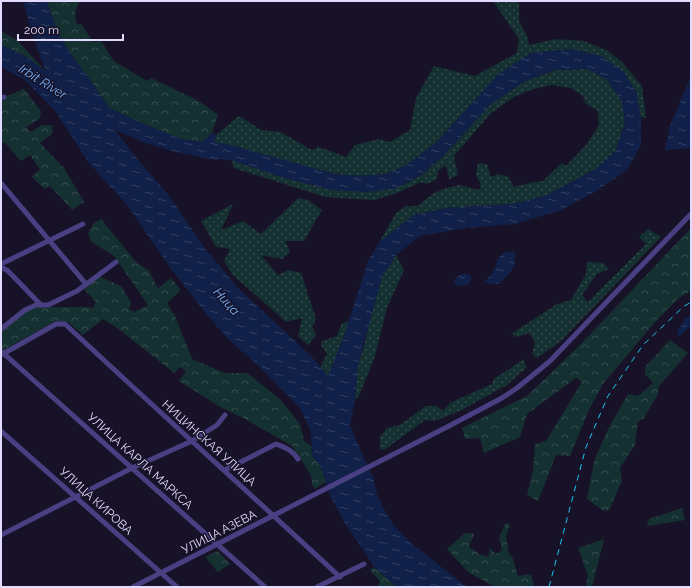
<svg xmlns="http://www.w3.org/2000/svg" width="692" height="588" viewBox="0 0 692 588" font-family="Raleway,sans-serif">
<defs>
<pattern id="grass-dots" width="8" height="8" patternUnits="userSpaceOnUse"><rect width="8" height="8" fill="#153031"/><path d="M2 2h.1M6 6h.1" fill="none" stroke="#374d50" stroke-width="1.8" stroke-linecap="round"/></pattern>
<pattern id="forest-crowns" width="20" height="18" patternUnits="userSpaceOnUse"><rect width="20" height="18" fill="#153031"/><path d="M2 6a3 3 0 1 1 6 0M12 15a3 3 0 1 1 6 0" fill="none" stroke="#374d50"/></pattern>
<pattern id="water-ripples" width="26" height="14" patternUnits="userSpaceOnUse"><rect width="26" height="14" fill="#102048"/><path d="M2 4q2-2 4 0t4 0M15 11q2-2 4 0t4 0" fill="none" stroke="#324063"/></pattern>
</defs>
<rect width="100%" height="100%" fill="#181228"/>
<g fill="url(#grass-dots)">
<path d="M493,1H516L519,3V21L527,36L529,45L556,39L584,41L608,51L623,63L642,86L646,118L641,117L636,92L601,56L571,49L531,53L498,74L437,142L405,166L386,174L360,176L335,174L214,142L217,134L239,116L261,130L280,132L312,150L319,147L346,157L355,145L379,139L390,142L410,130L416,98L434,66L475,76L517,53L519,39Z"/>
<path d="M587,69L607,79L622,102L625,122L616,150L596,169L545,196L512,204L447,208L414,215L380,241L396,213L406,206H417L434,193L446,188L460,185L479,190L481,185L476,175L478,163L487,164L491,177L498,174L509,177L514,187L529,183L543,181L562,163L566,166L587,144L599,125L598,111L585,103L583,96L571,88L552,85L533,89L514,97L490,114L454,156L458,175L449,179L446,165L438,171L437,179L427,184L421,182L397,193L375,200L325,197L234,168L231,160L281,177L332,190L397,188L422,175L443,156L491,104L525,81L556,70Z"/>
<path d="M298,198L308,200L322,210L304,241H285L290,252L282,259L261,255L278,275L288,270L301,273L316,319L312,327L316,335L308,345L298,336L302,318L286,322L233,275L224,261L230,249L216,247L201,221L233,204L221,230L243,221L261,234Z"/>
<path d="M648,229L661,237L561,341L537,358L532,354L535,342L529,333L517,337L511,334L557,304L571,300L586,274L587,262L603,263L609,269L597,274L582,295L588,302L646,244L639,237Z"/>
<path d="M396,255L404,270L387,308L374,359L358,398L355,399L358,365L365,343L371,314L382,277Z"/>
<path d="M349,322L344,336L328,377L320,367L327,354L321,345L322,341L337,336L342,323Z"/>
<path d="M524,359L526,368L507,385L460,411L435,421L425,420L384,450L380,449V437L387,428L400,425L426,406H437L443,411L450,403L492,384L494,379Z"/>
</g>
<g fill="url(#forest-crowns)">
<path d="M47,1H80L75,11L76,23L82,25L93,42L101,41L114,61L147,81L151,78L199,101L218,115L212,133L202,142L181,139L139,122L109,108L91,81L70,53L57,31Z"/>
<path d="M1,31L17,40L46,72L27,57L1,45Z"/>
<path d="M24,89L41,111L40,118L26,127L31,132L42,125H52L53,133L40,143L64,168L84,202L72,210L50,186L45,189L32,177L40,169L30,155L21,161L5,143H1V101L2,98Z"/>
<path d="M101,219L136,262L149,271L158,288L171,278L181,290L167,303L175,316L192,359L225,373H247L280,399L300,424L304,441L311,446L312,456L320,465L326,482L315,489L312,485L311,475L292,446L245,419L222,408L179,381L186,371L180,367L174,373L120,330L103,319L83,335L68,322L55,321L4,350L1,347V332L26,311L36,307H88L93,308L96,302L83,288L98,276L121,286L131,302L129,309L134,312L148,305L114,256L92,242L88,234L93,224Z"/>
<path d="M691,228V291L680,297L656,321L603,384L589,410L570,456L556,455L538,501L527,495L533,470L535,444L546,441L582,382L576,378L527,414L520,437L484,453L480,438L465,439L462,428L527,396L578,347Z"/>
<path d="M670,340L688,353L659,386L657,396L644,418L638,422L635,445L620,468L622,481L609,510L604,511L587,499L594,461L609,427L628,394L638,396L653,383L645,374V367Z"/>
<path d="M682,508L685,520L647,526L649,519Z"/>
<path d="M506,523L510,524L506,536L509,555L512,556L518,576L531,574L534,585L532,587L493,586L468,572L447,549L465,533L474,534L469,547L479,554L488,557L490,548L496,554L502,550L499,537Z"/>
<path d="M604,539L592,587H575L586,586L588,576L578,548Z"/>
<path d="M218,551L230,564L218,572L205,557Z"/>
<path d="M373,567L375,568L397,587H376L379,584L380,581L370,570Z"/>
</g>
<g fill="url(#water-ripples)" fill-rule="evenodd">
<path d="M23,1H47L57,31L70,53L91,81L109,108L139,122L181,139L202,142L212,133L217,134L214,142L231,145L335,174L360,176L386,174L405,166L437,142L498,74L531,53L571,49L601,56L624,72L636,92L641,117V145L627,170L595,192L561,210L515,224L466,228L420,236L396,255L382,277L358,365L355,399L350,425L360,449L373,477L378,498L392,523L411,543L467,587H397L375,568L346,525L331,498L320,465L312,456L311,432L300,408L263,370L226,337L209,317L172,270L127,205L89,163L56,112L25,80L1,67V45L27,57L46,72L34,40ZM587,69L607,79L622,102L625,122L616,150L596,169L545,196L512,204L447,208L414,215L380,241L368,261L344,336L328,376L312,357L237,287L205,248L167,193L138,160L115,130L143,142L172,151L209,159L231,160L281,177L332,190L367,192L397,188L421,175L443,156L491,104L525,81L554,70Z"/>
<path d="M691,76V148L665,150L670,126Z"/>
<path d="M507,251L515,252C517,267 509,275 498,284H490L485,281L493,273L498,258Z"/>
<path d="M461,274H469L472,278L468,285L459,286L454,283L456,278Z"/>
<path d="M691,315V329L689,327L679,337L677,332L685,319Z"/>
</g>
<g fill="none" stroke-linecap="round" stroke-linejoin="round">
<g stroke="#494083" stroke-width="5">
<path d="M1,98L4,97"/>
<path d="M1,183L86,284"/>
<path d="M1,264L83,224"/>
<path d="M1,267L8,271L41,305"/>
<path d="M1,329L25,310L36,305H48L77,291L116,262"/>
<path d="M2,352L265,587"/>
<path d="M1,355L56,324H65C156,409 248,492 340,577"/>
<path d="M1,431L177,587"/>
<path d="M225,470L276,444C286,448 292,450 298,459"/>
<path d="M1,535L132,468L192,441L217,425L225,415"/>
<path d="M133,587L449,426L502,398L517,388L550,361L691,214"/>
<path d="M317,587L364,564"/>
</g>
<path stroke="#15c5ef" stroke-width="1" stroke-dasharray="6 5" stroke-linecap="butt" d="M549,587L586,447L608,396L643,345L683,307L691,302"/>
</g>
<g text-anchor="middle" stroke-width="3" stroke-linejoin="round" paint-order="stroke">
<g font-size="12" fill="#e2dbfd" stroke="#181228">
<text transform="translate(209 443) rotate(42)" y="4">НИЦИНСКАЯ УЛИЦА</text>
<text transform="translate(140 461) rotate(42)" y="4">УЛИЦА КАРЛА МАРКСА</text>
<text transform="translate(96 501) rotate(42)" y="4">УЛИЦА КИРОВА</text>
<text transform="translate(219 532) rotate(-27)" y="4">УЛИЦА АЗЕВА</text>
</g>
<g font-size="13" font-style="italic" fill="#70acf5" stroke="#181228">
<text transform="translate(43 81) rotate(32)" y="5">Irbit River</text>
<text transform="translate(227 301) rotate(48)" y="5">Ница</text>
</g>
</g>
<rect width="692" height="588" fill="none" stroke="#e2dbfd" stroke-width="4"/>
<path d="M18 34v6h105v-6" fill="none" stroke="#e2dbfd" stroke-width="2"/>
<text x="24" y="34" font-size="12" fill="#e2dbfd" stroke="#181228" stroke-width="3" paint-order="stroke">200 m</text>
</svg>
